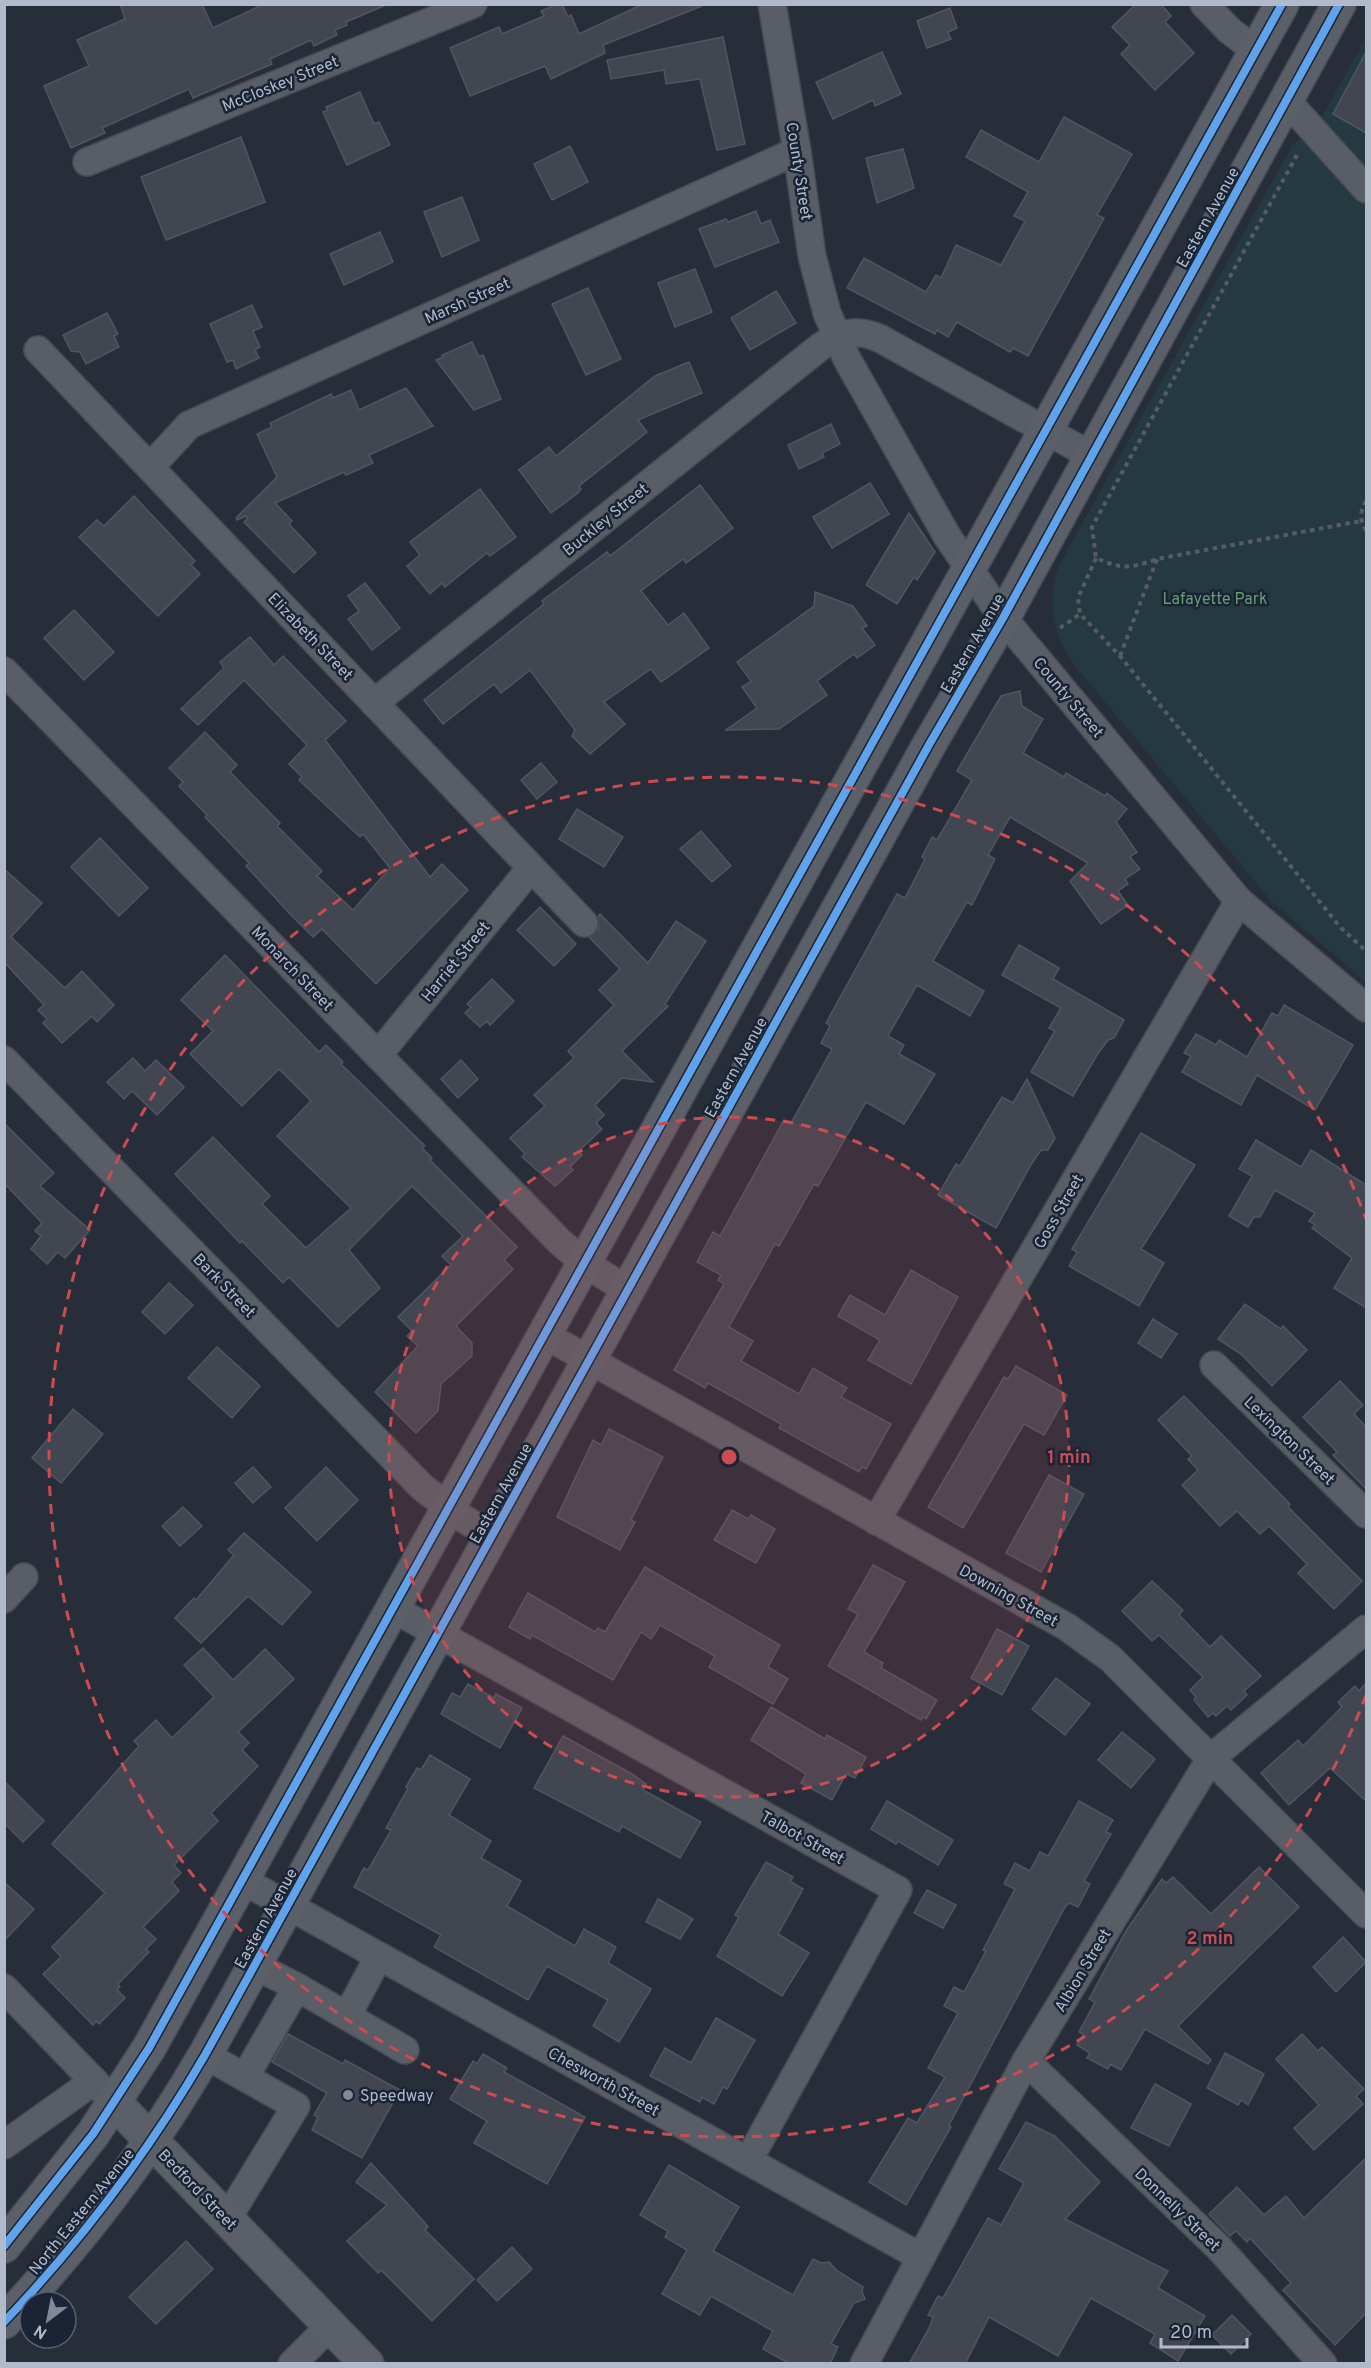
<svg xmlns="http://www.w3.org/2000/svg" width="1371" height="2368" viewBox="0 0 1371 2368" font-family="Overpass,sans-serif">
<rect width="100%" height="100%" fill="#282e39"/>
<path fill="#243a40" d="M1366,38V982L1272,902L1075,666C1051,633 1045,597 1062,560L1293,144L1298,140L1308,141Z"/>
<g fill="#414650" stroke="#505661" stroke-width="1.5">
<path d="M120,4H202L213,28L264,4L386,5L346,22L347,25L335,30L337,35L314,46L311,40L270,59L272,64L193,98L189,89L102,128L105,133L71,148L44,86L89,66L77,40L125,19Z"/>
<path d="M557,4H562L568,17L571,15L579,34L643,4L702,6L603,45L605,53L551,79L545,66L470,96L450,48L499,27L502,34L544,16L541,11Z"/>
<path d="M1136,4H1161L1171,16L1165,22L1194,53L1155,90L1121,54L1130,45L1112,27Z"/>
<path d="M950,8L957,28L948,32L951,39L927,48L917,21Z"/>
<path d="M723,37L745,144L717,150L700,79L666,84L664,70L611,79L607,60Z"/>
<path d="M882,52L901,94L875,106L873,100L833,119L816,82Z"/>
<path d="M1366,52V133L1333,114Z"/>
<path d="M360,92L374,124L379,122L390,145L347,165L323,112L328,110L326,107Z"/>
<path d="M1064,117L1132,154L1097,215L1104,218L1028,356L1013,348L1010,352L957,322L948,337L937,330L935,334L847,288L864,258L926,292L936,275L941,278L956,245L1001,265L1025,221L1014,216L1028,192L966,157L981,130L1039,162Z"/>
<path d="M241,137L265,202L166,240L141,177Z"/>
<path d="M570,146L588,182L552,200L534,164Z"/>
<path d="M903,149L914,188L877,203L866,158Z"/>
<path d="M462,197L479,240L442,257L424,212Z"/>
<path d="M756,211L761,224L770,220L779,242L715,267L699,229L726,219L728,222Z"/>
<path d="M380,232L393,262L344,285L330,254Z"/>
<path d="M695,269L712,312L675,327L658,283Z"/>
<path d="M588,288L621,359L586,375L552,304Z"/>
<path d="M776,291L796,323L750,350L731,318Z"/>
<path d="M252,305L262,327L253,331L260,347L255,350L259,358L236,369L233,360L227,362L210,324Z"/>
<path d="M107,313L118,334L114,336L119,347L86,364L80,352L71,351L63,335Z"/>
<path d="M472,342L479,357L483,355L501,399L474,410L436,360L443,357L442,355Z"/>
<path d="M689,362L702,393L638,420L647,432L579,486L581,489L578,493L551,513L519,470L549,447L556,456L655,376Z"/>
<path d="M406,388L433,426L369,455L373,463L346,475L344,472L275,503L292,521L289,524L316,553L294,573L244,522L248,518L246,516L237,520L236,518L277,477L257,434L272,427L270,423L331,394L333,398L351,390L359,410Z"/>
<path d="M831,424L840,444L822,453L824,457L799,469L788,445Z"/>
<path d="M870,483L889,514L832,548L813,517Z"/>
<path d="M700,485L733,528L686,563L683,559L641,591L668,625L684,613L709,648L661,682L651,669L604,702L625,724L590,754L572,736L575,730L530,670L501,693L494,684L443,724L424,700L544,604L542,601L607,552L610,556Z"/>
<path d="M480,489L516,537L490,556L487,553L445,587L442,583L430,594L407,566L420,555L410,542Z"/>
<path d="M134,496L195,561L191,565L200,574L158,616L79,537L97,520L104,526Z"/>
<path d="M909,513L935,552L917,580L914,577L897,604L866,585Z"/>
<path d="M365,583L400,628L372,650L348,619L359,611L348,596Z"/>
<path d="M815,592L853,606L867,626L862,628L875,645L857,658L854,654L817,681L827,695L779,729L726,730L757,708L742,687L751,681L737,662L814,606Z"/>
<path d="M74,610L114,652L84,680L44,638Z"/>
<path d="M250,637L274,665L283,656L346,721L325,740L430,877L442,864L468,890L376,984L322,929L313,937L290,914L246,866L249,863L205,817L207,815L179,786L183,782L169,768L205,732L237,765L230,772L280,823L277,826L322,871L317,876L353,910L390,868L363,834L360,837L299,780L302,777L289,764L307,745L244,680L198,725L181,709L224,668L220,662Z"/>
<path d="M1020,691L1022,706L1043,719L1023,753L1064,777L1066,773L1105,796L1107,793L1127,809L1116,822L1137,852L1130,857L1140,869L1125,879L1128,884L1118,891L1128,905L1101,924L1070,881L1088,863L1010,817L988,855L995,859L972,905L967,902L933,961L984,991L970,1016L917,985L888,1036L904,1045L899,1054L935,1074L904,1124L866,1102L818,1186L814,1184L779,1246L775,1244L729,1327L753,1341L741,1361L799,1394L813,1368L847,1388L841,1397L891,1424L866,1469L862,1467L859,1472L779,1428L781,1424L708,1383L705,1388L674,1370L724,1284L718,1280L721,1275L697,1262L713,1232L720,1236L784,1120L791,1123L832,1049L821,1043L830,1026L826,1023L897,894L905,898L925,859L922,857L932,837L937,840L972,780L957,771L1001,696Z"/>
<path d="M541,763L557,782L537,799L521,780Z"/>
<path d="M577,809L623,837L604,867L559,839Z"/>
<path d="M701,831L731,866L712,882L680,849Z"/>
<path d="M100,838L148,888L119,916L71,867Z"/>
<path d="M4,869L42,903L11,937L65,988L82,971L114,1005L97,1022L92,1016L62,1043L43,1023L47,1019L38,1010L44,1005L4,962Z"/>
<path d="M540,907L576,944L554,966L517,930Z"/>
<path d="M600,914L648,963L676,921L706,941L665,1004L668,1006L622,1051L653,1082L622,1078L595,1105L604,1115L596,1123L602,1129L579,1151L582,1155L570,1167L573,1170L555,1186L522,1157L525,1154L510,1138L545,1106L534,1095L574,1058L568,1051L614,1005L599,990L620,969L589,937L599,928L598,917Z"/>
<path d="M1019,945L1059,968L1053,979L1124,1020L1114,1038L1108,1040L1097,1055L1073,1096L1031,1072L1055,1031L1049,1028L1061,1008L1002,975Z"/>
<path d="M225,955L319,1052L326,1045L343,1062L341,1064L425,1146L422,1148L432,1158L430,1160L517,1247L504,1260L513,1269L456,1326L472,1343V1356L441,1384L438,1411L416,1433L375,1392L418,1346L407,1336L412,1331L398,1317L451,1265L442,1256L463,1236L412,1186L349,1250L380,1288L338,1327L289,1277L283,1283L242,1241L240,1243L175,1174L213,1137L270,1196L262,1204L306,1248L351,1208L277,1136L311,1101L279,1069L242,1106L190,1054L213,1031L181,1000Z"/>
<path d="M492,979L514,1001L490,1025L487,1021L480,1027L465,1013L471,1007L467,1004Z"/>
<path d="M1284,1005L1353,1045L1315,1110L1257,1075L1241,1105L1182,1072L1191,1056L1184,1053L1196,1034L1216,1045L1219,1040L1247,1057L1272,1013L1278,1016Z"/>
<path d="M133,1058L145,1071L156,1060L184,1087L157,1115L132,1091L124,1099L107,1082Z"/>
<path d="M461,1060L478,1079L458,1098L441,1079Z"/>
<path d="M1027,1079L1055,1138L1048,1150H1041L1032,1163L996,1228L938,1195L956,1164L960,1166L1002,1097L1013,1103Z"/>
<path d="M4,1123L54,1173L40,1186L90,1230L65,1258L58,1252L47,1264L31,1249L41,1236L35,1231L42,1223L4,1183Z"/>
<path d="M1141,1133L1195,1165L1141,1249L1164,1263L1139,1306L1069,1266L1077,1252L1072,1249Z"/>
<path d="M1256,1140L1301,1167L1311,1150L1366,1185V1308L1334,1288L1352,1258L1312,1228L1315,1225L1309,1221L1315,1213L1275,1190L1260,1217H1254L1248,1227L1229,1216L1252,1176L1239,1169Z"/>
<path d="M911,1270L958,1297L911,1384L868,1360L880,1340L838,1316L850,1295L885,1315Z"/>
<path d="M169,1283L193,1305L165,1334L142,1312Z"/>
<path d="M1245,1304L1281,1329L1283,1326L1307,1350L1272,1386L1241,1354L1218,1339Z"/>
<path d="M1153,1319L1177,1334L1161,1358L1138,1343Z"/>
<path d="M217,1347L260,1386L232,1418L188,1378Z"/>
<path d="M1016,1366L1067,1395L1044,1435L1024,1424L963,1528L928,1507L1004,1377L1008,1379Z"/>
<path d="M1340,1381L1363,1405L1354,1414L1366,1427V1489L1333,1455L1337,1452L1303,1417Z"/>
<path d="M1184,1396L1290,1504L1288,1507L1362,1581L1334,1609L1298,1573L1307,1564L1269,1526L1260,1534L1237,1511L1220,1526L1182,1485L1198,1470L1188,1459L1192,1456L1158,1420Z"/>
<path d="M73,1409L103,1434L61,1483L32,1458Z"/>
<path d="M609,1429L663,1457L631,1520L635,1522L620,1550L557,1517L593,1440L601,1445Z"/>
<path d="M253,1467L271,1487L253,1503L235,1483Z"/>
<path d="M326,1467L358,1500L317,1541L285,1508Z"/>
<path d="M1049,1475L1084,1494L1041,1572L1006,1553Z"/>
<path d="M183,1507L202,1526L180,1546L162,1526Z"/>
<path d="M732,1510L748,1519L751,1515L775,1529L756,1563L714,1540Z"/>
<path d="M244,1533L311,1592L282,1625L248,1596L201,1643L175,1618L194,1598L196,1600L234,1555L228,1550Z"/>
<path d="M873,1565L905,1582L864,1652L883,1663L881,1668L937,1700L926,1719L923,1717L921,1720L828,1666L858,1614L848,1609Z"/>
<path d="M645,1567L780,1645L768,1667L788,1679L773,1704L709,1667L715,1656L660,1625L651,1639L641,1632L613,1680L532,1635L530,1639L509,1627L528,1593L595,1632L598,1628L605,1632Z"/>
<path d="M1152,1581L1183,1610L1179,1615L1210,1647L1221,1636L1261,1676L1244,1691L1247,1695L1231,1710L1227,1706L1216,1716L1213,1713L1208,1717L1194,1700L1196,1697L1190,1690L1203,1677L1159,1635L1152,1641L1122,1611Z"/>
<path d="M997,1629L1029,1646L1002,1695L971,1678Z"/>
<path d="M203,1648L233,1680L265,1649L294,1679L238,1732L249,1743L242,1750L258,1766L211,1813L218,1821L174,1865L181,1873L172,1882L179,1891L143,1927L156,1939L146,1949L149,1952L118,1984L120,1987L117,1990L125,1998L99,2024L96,2021L93,2025L43,1974L61,1957L52,1947L105,1893L52,1844L139,1746L134,1741L156,1720L172,1738L214,1697L184,1665Z"/>
<path d="M1056,1678L1090,1704L1065,1735L1032,1709Z"/>
<path d="M1366,1683V1801L1330,1768L1289,1805L1261,1773L1298,1740L1303,1746L1342,1707L1338,1702L1355,1686L1359,1691Z"/>
<path d="M468,1684L494,1698L496,1694L522,1708L500,1748L441,1714L452,1693L460,1697Z"/>
<path d="M771,1707L825,1739L827,1735L866,1757L855,1778L846,1774L832,1800L801,1783L806,1774L751,1740Z"/>
<path d="M1122,1732L1155,1759L1131,1788L1098,1760Z"/>
<path d="M563,1736L632,1774L646,1784L643,1790L701,1822L680,1858L622,1826L619,1832L534,1788Z"/>
<path d="M430,1755L470,1779L449,1815L491,1841L481,1858L521,1881L507,1906L575,1946L584,1929L616,1947L608,1963L651,1989L619,2042L593,2026L608,2000L547,1966L528,2000L434,1947L441,1935L354,1887L364,1868L368,1870L391,1830L386,1828L408,1788L406,1787L417,1768L421,1770Z"/>
<path d="M4,1781L44,1821L23,1842L4,1823Z"/>
<path d="M887,1801L953,1840L938,1865L898,1841L896,1844L871,1829Z"/>
<path d="M1079,1801L1113,1820L1106,1832L1111,1834L1084,1881L1090,1884L1078,1907L1069,1903L1065,1907L949,2125L951,2127L906,2205L869,2182L908,2118L917,2123L945,2077L928,2068L958,2013L944,2006L954,1987L964,1992L986,1951L983,1950L1015,1889L1004,1884L1015,1863L1030,1871L1040,1852L1048,1856Z"/>
<path d="M766,1862L793,1877L790,1881L803,1889L778,1934L809,1953L782,1996L717,1956L739,1917L735,1915Z"/>
<path d="M1259,1867L1299,1907L1178,2026L1211,2060L1208,2064L1145,2029L1121,2070L1110,2064L1108,2069L1087,2058L1090,2053L1077,2045L1083,2034L1079,2032L1095,2002L1089,1999L1126,1931L1162,1879L1166,1883L1173,1877L1211,1914Z"/>
<path d="M4,1882L34,1909L4,1941Z"/>
<path d="M927,1890L956,1905L943,1928L914,1913Z"/>
<path d="M658,1899L693,1919L680,1939L646,1922Z"/>
<path d="M1343,1937L1366,1962L1336,1992L1313,1967Z"/>
<path d="M716,2018L755,2040L727,2089L723,2087L714,2104L702,2097L700,2102L650,2076L665,2048L691,2063Z"/>
<path d="M288,2034L343,2064L345,2060L400,2090L362,2158L312,2130L318,2117L314,2115L327,2093L272,2062Z"/>
<path d="M1302,2034L1318,2051L1322,2047L1364,2089L1356,2096L1363,2104L1314,2150L1294,2128L1319,2105L1276,2059Z"/>
<path d="M1225,2053L1264,2074L1248,2105L1241,2100L1238,2105L1207,2088Z"/>
<path d="M483,2054L507,2068L504,2072L585,2117L547,2184L474,2143L487,2121L450,2099L473,2061L477,2064Z"/>
<path d="M1155,2084L1191,2104L1169,2146L1131,2128Z"/>
<path d="M1026,2122L1055,2136L1100,2182L1065,2219L1168,2271L1158,2288L1205,2316L1178,2361L1150,2343L1155,2334L1091,2298L1058,2356L989,2317L965,2364H909L930,2326L933,2317L928,2315L938,2296L943,2298L988,2218L1001,2225L1024,2183L999,2169Z"/>
<path d="M1366,2158V2313L1335,2345L1283,2290L1291,2283L1250,2238L1247,2242L1236,2231L1230,2236L1209,2214L1237,2187L1264,2215L1286,2196L1304,2218Z"/>
<path d="M371,2163L425,2223L428,2227L425,2230L474,2279L432,2321L381,2270L378,2273L347,2241L387,2205L356,2182Z"/>
<path d="M669,2165L739,2207L713,2251L793,2295L813,2259L821,2263L829,2262L836,2270L863,2287L862,2291L865,2299L854,2303L831,2344L838,2347L830,2364H790L763,2349L773,2331L711,2296L700,2315L662,2294L687,2250L665,2237L668,2231L640,2215Z"/>
<path d="M186,2241L213,2269L156,2324L129,2297Z"/>
<path d="M512,2247L532,2269L497,2301L477,2280Z"/>
<path d="M1232,2315L1251,2334L1231,2354L1212,2335Z"/>
</g>
<g fill="none" stroke-linecap="round" stroke-linejoin="round">
<defs>
<g id="minor">
<path d="M772,4L797,151L812,256L827,313L847,359L947,536L1003,618L1239,901L1366,1008"/>
<path d="M1204,4L1229,30L1256,51"/>
<path d="M1287,101L1366,189"/>
<path d="M87,162L473,4"/>
<path d="M38,350L584,923"/>
<path d="M150,467L189,425L797,151"/>
<path d="M4,671L559,1241L583,1262L627,1290"/>
<path d="M374,703L820,347C842,332 857,328 881,339L1090,455"/>
<path d="M378,1055L531,868"/>
<path d="M4,1060L422,1487L461,1517L492,1536"/>
<path d="M543,1334L1067,1627L1110,1658L1366,1914"/>
<path d="M1214,1365L1366,1514"/>
<path d="M876,1521L1239,901"/>
<path d="M4,1599L24,1577"/>
<path d="M392,1608L898,1890L748,2161"/>
<path d="M242,1880L921,2257"/>
<path d="M297,1987L405,2050"/>
<path d="M4,1988L115,2103"/>
<path d="M347,2016L379,1956"/>
<path d="M205,2055L296,2106L227,2219"/>
<path d="M1026,2061L1219,2248L1323,2364"/>
<path d="M245,2077L297,1987L254,1965"/>
<path d="M4,2145L94,2081"/>
<path d="M292,2364L330,2326"/>
<path d="M864,2364L1026,2061L1211,1758L1366,1629"/>
</g>
<g id="major">
<path d="M115,2103L367,2364"/>
<path d="M4,2246L93,2134L149,2048L1282,4"/>
<path d="M4,2322C83,2239 148,2153 205,2055L930,743L1003,618L1339,4"/>
</g>
</defs>
<use href="#minor" stroke="#444952" stroke-width="30"/>
<use href="#major" stroke="#454b55" stroke-width="36"/>
<g stroke="#565c63" stroke-width="4" stroke-dasharray="4.5 4.5" stroke-linecap="butt">
<path d="M1297,155L1092,527L1096,558C1123,570 1131,568 1157,559L1361,521"/>
<path d="M1366,501C1360,511 1359,520 1366,530"/>
<path d="M1096,558L1078,598L1080,614L1120,656L1341,928L1366,951"/>
<path d="M1060,628L1080,614"/>
<path d="M1120,656L1157,559"/>
</g>
<use href="#minor" stroke="#585d66" stroke-width="27"/>
<use href="#major" stroke="#5b5f68" stroke-width="33"/>
<defs>
<g id="cycleway">
<path d="M4,2246L93,2134L149,2048L1282,4"/>
<path d="M4,2322C83,2239 148,2153 205,2055L930,743L1003,618L1339,4"/>
</g>
</defs>
<use href="#cycleway" stroke="#1a2434" stroke-width="11"/>
<use href="#cycleway" stroke="#60a3ed" stroke-width="8"/>
</g>
<circle cx="729" cy="1457" r="340" fill="#cd4c51" fill-opacity=".12"/>
<g fill="none" stroke="#cd4c51" stroke-width="3" stroke-dasharray="10 8">
<circle cx="729" cy="1457" r="340"/>
<path d="M1366 1695A680 680 0 1 1 1366 1219"/>
</g>
<circle fill="#818998" stroke="#1a2434" stroke-width="2" cx="348" cy="2095" r="6"/>
<g text-anchor="middle" stroke-width="5" stroke-linejoin="round" paint-order="stroke">
<g font-size="16" fill="#b1bacb" stroke="#1a2434">
<text transform="translate(280 83) rotate(-22)" y="6">McCloskey Street</text>
<text transform="translate(800 171) rotate(81)" y="6">County Street</text>
<text transform="translate(1207 217) rotate(-61)" y="6">Eastern Avenue</text>
<text transform="translate(467 300) rotate(-24)" y="6">Marsh Street</text>
<text transform="translate(605 519) rotate(-39)" y="6">Buckley Street</text>
<text transform="translate(311 636) rotate(46)" y="6">Elizabeth Street</text>
<text transform="translate(972 643) rotate(-60)" y="6">Eastern Avenue</text>
<text transform="translate(1069 697) rotate(50)" y="6">County Street</text>
<text transform="translate(455 961) rotate(-51)" y="6">Harriet Street</text>
<text transform="translate(293 968) rotate(46)" y="6">Monarch Street</text>
<text transform="translate(735 1067) rotate(-61)" y="6">Eastern Avenue</text>
<text transform="translate(1058 1211) rotate(-60)" y="6">Goss Street</text>
<text transform="translate(225 1285) rotate(46)" y="6">Bark Street</text>
<text transform="translate(1290 1440) rotate(44)" y="6">Lexington Street</text>
<text transform="translate(500 1493) rotate(-61)" y="6">Eastern Avenue</text>
<text transform="translate(1009 1595) rotate(29)" y="6">Downing Street</text>
<text transform="translate(803 1837) rotate(29)" y="6">Talbot Street</text>
<text transform="translate(265 1918) rotate(-61)" y="6">Eastern Avenue</text>
<text transform="translate(1082 1970) rotate(-59)" y="6">Albion Street</text>
<text transform="translate(604 2081) rotate(29)" y="6">Chesworth Street</text>
<text transform="translate(198 2189) rotate(46)" y="6">Bedford Street</text>
<text transform="translate(1178 2209) rotate(44)" y="6">Donnelly Street</text>
<text transform="translate(81 2211) rotate(-51)" y="6">North Eastern Avenue</text>
</g>
<g font-size="16" fill="#659e75" stroke="#1a2434">
<text x="1215" y="604">Lafayette Park</text>
</g>
<g font-size="16" fill="#b1bacb" stroke="#1a2434" text-anchor="start">
<text x="360" y="2101">Speedway</text>
</g>
</g>
<circle cx="729" cy="1457" r="9" fill="#cd4c51" stroke="#1a2434" stroke-width="3"/>
<g font-size="18" text-anchor="middle" font-weight="bold" fill="#cd4c51" stroke="#1a2434" stroke-width="5" stroke-linejoin="round" paint-order="stroke">
<text x="1069" y="1463">1 min</text>
<text x="1210" y="1944">2 min</text>
</g>
<rect width="1371" height="2368" fill="none" stroke="#b1bacb" stroke-width="12"/>
<g transform="translate(48 2320) rotate(212)"><circle r="28" fill="#1a2434" stroke="#566070" stroke-width="1.5"/>
<path d="M0-4.5L10 22L0 15L-10 22Z" fill="#818998"/>
<text y="-9" font-size="16" font-weight="bold" text-anchor="middle" fill="#b1bacb">N</text>
</g>
<path d="M1161 2338v9h86v-9" fill="none" stroke="#b1bacb" stroke-width="3"/>
<text x="1170" y="2338" font-size="18" fill="#b1bacb" stroke="#1a2434" stroke-width="4.5" paint-order="stroke">20 m</text>
</svg>
